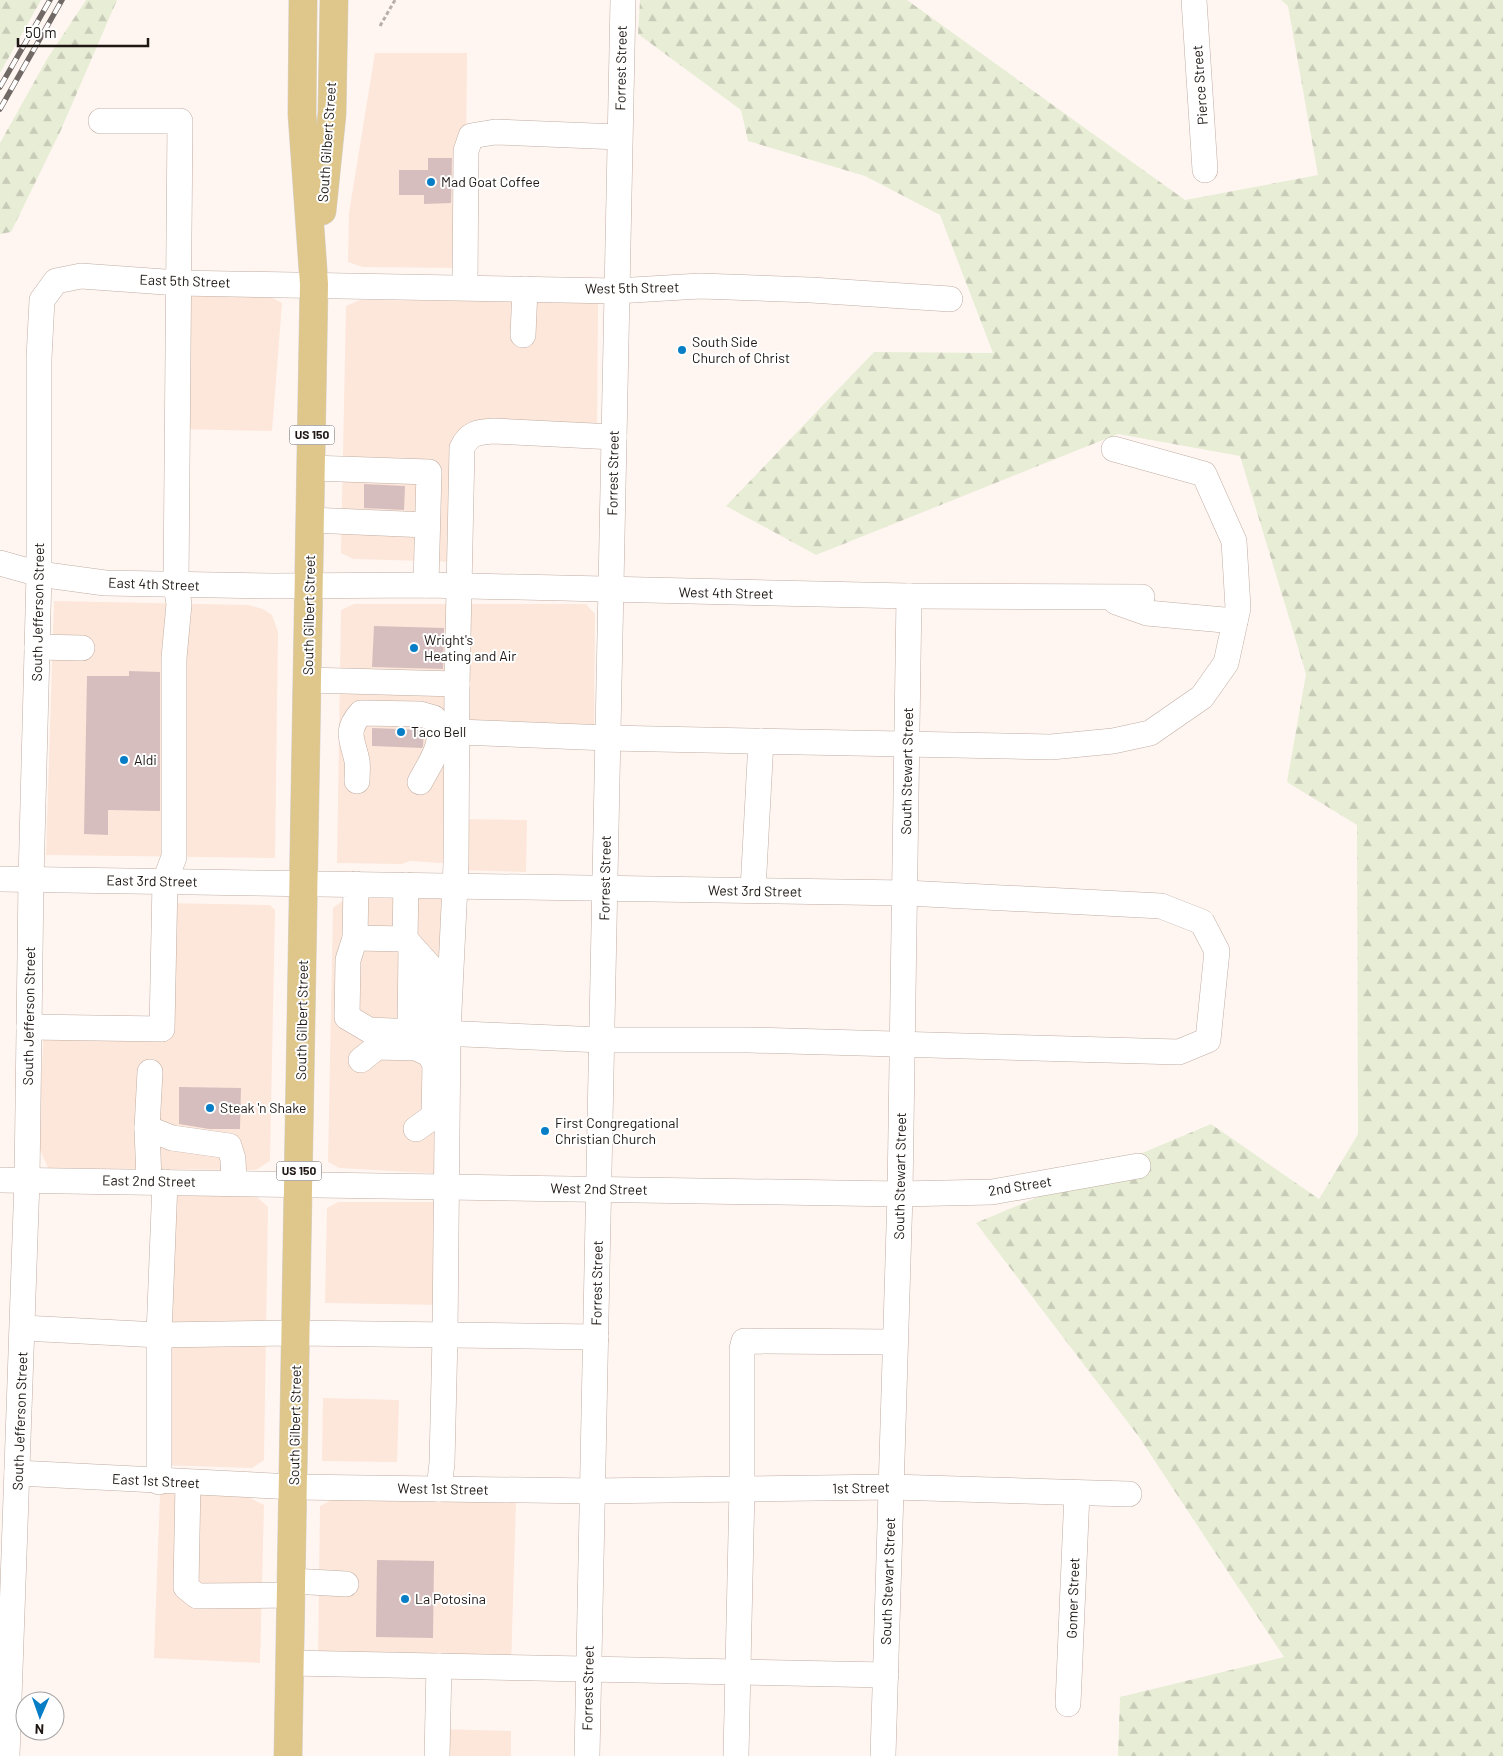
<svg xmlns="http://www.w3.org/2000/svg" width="1503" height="1756" viewBox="0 0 1503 1756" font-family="Barlow,sans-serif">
<defs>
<pattern id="forest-firs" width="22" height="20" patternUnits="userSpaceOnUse" patternTransform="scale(1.25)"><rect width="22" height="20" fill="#e8eed6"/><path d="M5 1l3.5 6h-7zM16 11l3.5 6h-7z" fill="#c7cbb7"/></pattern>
</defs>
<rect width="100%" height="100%" fill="#fff6f2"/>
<g fill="#fde7da">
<path d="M375,53H467L465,268L363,267L348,262L349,213Z"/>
<path d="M179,294H265L282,303L272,431L178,429Z"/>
<path d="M360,300L598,302L597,436L467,438L460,562L353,559L341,553L346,306Z"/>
<path d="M54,601L248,605L263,609L272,615L278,632L275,858L46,855Z"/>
<path d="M354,604H586L595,614L594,737L458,732L456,819L527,820L526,872L455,870L456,864L410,861L402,864L337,863L341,610Z"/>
<path d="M347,898L453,899L446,1174L339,1168L328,1162L333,908Z"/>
<path d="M164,903L270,905L275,910L270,1161L256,1170L48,1168L38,1145L44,1028L162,1029Z"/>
<path d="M164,1194L257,1197L268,1207L264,1460L252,1468L159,1465Z"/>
<path d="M338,1202H445V1305L325,1303L327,1208Z"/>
<path d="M323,1398L399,1400L397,1462L322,1461Z"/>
<path d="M160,1493L248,1497L264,1505L260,1663L154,1658Z"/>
<path d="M339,1496L516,1499L511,1668L318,1664L320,1506Z"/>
<path d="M438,1729L511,1731V1756H437Z"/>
</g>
<g fill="url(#forest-firs)">
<path d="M0,0H41L0,73Z"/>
<path d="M86,0H117L60,132L11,232L0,234V143L47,59Z"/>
<path d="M640,0H907L1185,200L1318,175L1288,6L1281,0H1503V1756H1118L1120,1697L1284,1657L1139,1437L976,1223L1211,1124L1319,1199L1358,1134L1357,825L1287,782L1306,674L1240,456L1118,434L816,555L726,506L874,352L993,353L940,215L865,176L748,141L741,110L638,34Z"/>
</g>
<g fill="#d6bebe">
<path d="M428,158H452L451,203L424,204V195H399V170H428Z"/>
<path d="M364,484L405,486L404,510L364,508Z"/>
<path d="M374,626L444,628L443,669L372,667Z"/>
<path d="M129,671L160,672V811L108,810V835L84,834L87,676H129Z"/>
<path d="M372,728L424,730L423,746L422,748L372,746Z"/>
<path d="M179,1087L241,1088L240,1129H209L179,1124Z"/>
<path d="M377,1560L434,1561L433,1638L376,1637Z"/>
</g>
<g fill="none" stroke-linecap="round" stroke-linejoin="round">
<defs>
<g id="minor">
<path d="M1194,0L1205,170"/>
<path d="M465,287L466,151L471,136L495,132L619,137"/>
<path d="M523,335L525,289"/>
<path d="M311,468L429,472L426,585"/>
<path d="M310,520L427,525"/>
<path d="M0,563L39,574L105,583L273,586L426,585L909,596L1142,597"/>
<path d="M1116,602L1147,613L1235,621"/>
<path d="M37,647L82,648"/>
<path d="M307,680L457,684"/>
<path d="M458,732L608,738L1051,747L1113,741L1150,733L1202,697L1226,663L1238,608L1234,541L1204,474L1114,449"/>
<path d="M357,781C357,775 358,767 357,761C353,740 344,732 361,713L420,714L434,718C448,740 431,761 420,782"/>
<path d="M0,879L906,893L1161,906L1202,922L1217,951L1208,1040L1179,1052L749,1040H602L369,1030L347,1017L348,960L355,938L356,884"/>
<path d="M753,890L761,741"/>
<path d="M355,938L405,939L406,885"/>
<path d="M405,939L433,970L431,1026"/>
<path d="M29,1027L162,1029L165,881L174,857V658L179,604L176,585L180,121H101"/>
<path d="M410,1031L411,946"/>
<path d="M361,1060L377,1047L416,1048L429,1054L435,1064L434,1116L416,1129"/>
<path d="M147,1128L172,1138L229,1146L233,1159L234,1182"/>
<path d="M0,1180L900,1194L992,1192L1138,1166"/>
<path d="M149,1181L147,1128L150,1072"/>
<path d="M23,1328L159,1335L296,1333L596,1337"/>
<path d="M17,1473L294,1487L593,1491L891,1487L1129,1494"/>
<path d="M159,1482V1335L165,1182"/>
<path d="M188,1483L186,1587L197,1596L292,1595"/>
<path d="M439,1489L442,1463L445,1336L448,1032L456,864L457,684L462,448C469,433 478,432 493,431L614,437"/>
<path d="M292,1581L346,1584"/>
<path d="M290,1663L886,1675"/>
<path d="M1068,1704L1077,1493"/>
<path d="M7,1756L27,1180L31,880L39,574V358L42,300L56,281L81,276L179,283L616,291L700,286L811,290L950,299"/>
<path d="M437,1756L439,1666"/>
<path d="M587,1756L623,0"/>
<path d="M736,1756L742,1489V1349L744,1341L895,1342"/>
<path d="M883,1756L900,1194L909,596"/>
</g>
<g id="major">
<path d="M322,211L332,114L334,0"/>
<path d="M288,1756L314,284L302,114L303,0"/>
</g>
</defs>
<use href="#minor" stroke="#c0ada2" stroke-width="26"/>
<use href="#major" stroke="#d6d5d5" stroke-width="29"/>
<path stroke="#b7afab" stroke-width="3" stroke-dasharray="4 2.5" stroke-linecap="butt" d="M380,26L395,0"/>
<use href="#minor" stroke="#fff" stroke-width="25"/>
<use href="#major" stroke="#dfc68b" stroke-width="28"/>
<defs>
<g id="rail">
<path d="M0,87L50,0"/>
<path d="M0,109L62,0"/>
</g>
</defs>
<use href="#rail" stroke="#716965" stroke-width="5.5"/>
<use href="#rail" stroke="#fff" stroke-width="4" stroke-dasharray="11" stroke-linecap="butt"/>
</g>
<g fill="#077dc6" stroke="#fff" stroke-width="2">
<circle cx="431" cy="182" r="5"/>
<circle cx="682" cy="350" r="5"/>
<circle cx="414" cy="648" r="5"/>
<circle cx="401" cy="732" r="5"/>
<circle cx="124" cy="760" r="5"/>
<circle cx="210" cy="1108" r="5"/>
<circle cx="545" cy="1131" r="5"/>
<circle cx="405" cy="1599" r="5"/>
</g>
<g text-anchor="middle" stroke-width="4" stroke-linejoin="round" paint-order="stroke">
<g fill="#fff" stroke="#625d5a" stroke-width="1">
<rect x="289.5" y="425.5" width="45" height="19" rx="4"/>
<rect x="276.5" y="1161.5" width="45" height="19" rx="4"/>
</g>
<g font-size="12" font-weight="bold" fill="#1e1713">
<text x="312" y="439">US 150</text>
<text x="299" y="1175">US 150</text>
</g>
<g font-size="14" fill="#1e1713" stroke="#fff">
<text transform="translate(621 68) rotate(-89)" y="5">Forrest Street</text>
<text transform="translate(1200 85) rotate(-94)" y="5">Pierce Street</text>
<text transform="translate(327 142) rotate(-86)" y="5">South Gilbert Street</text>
<text transform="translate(185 281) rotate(2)" y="5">East 5th Street</text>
<text transform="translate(632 288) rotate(-1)" y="5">West 5th Street</text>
<text transform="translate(613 473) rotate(-89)" y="5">Forrest Street</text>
<text transform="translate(154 584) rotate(2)" y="5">East 4th Street</text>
<text transform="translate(726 593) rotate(1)" y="5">West 4th Street</text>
<text transform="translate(38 612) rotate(-89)" y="5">South Jefferson Street</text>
<text transform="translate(309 615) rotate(-89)" y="5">South Gilbert Street</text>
<text transform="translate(907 771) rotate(-89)" y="5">South Stewart Street</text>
<text transform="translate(605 878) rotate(-89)" y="5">Forrest Street</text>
<text transform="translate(152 881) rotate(1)" y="5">East 3rd Street</text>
<text transform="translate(755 891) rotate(1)" y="5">West 3rd Street</text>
<text transform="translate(29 1016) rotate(-89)" y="5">South Jefferson Street</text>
<text transform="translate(302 1020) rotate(-89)" y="5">South Gilbert Street</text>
<text transform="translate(900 1176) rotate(-89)" y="5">South Stewart Street</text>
<text transform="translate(149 1181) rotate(1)" y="5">East 2nd Street</text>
<text transform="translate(1020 1186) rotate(-9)" y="5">2nd Street</text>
<text transform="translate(599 1189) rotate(1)" y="5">West 2nd Street</text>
<text transform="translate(597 1283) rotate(-89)" y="5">Forrest Street</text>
<text transform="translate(20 1421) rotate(-88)" y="5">South Jefferson Street</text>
<text transform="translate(295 1425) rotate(-89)" y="5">South Gilbert Street</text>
<text transform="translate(156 1481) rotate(3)" y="5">East 1st Street</text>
<text transform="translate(861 1488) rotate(-1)" y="5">1st Street</text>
<text transform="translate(443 1489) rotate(1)" y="5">West 1st Street</text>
<text transform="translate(888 1581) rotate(-88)" y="5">South Stewart Street</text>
<text transform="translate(1073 1598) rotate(-88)" y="5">Gomer Street</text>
<text transform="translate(588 1688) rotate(-89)" y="5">Forrest Street</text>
</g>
<g font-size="14" fill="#1e1713" stroke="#fff" text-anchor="start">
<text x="441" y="187">Mad Goat Coffee</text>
<text x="692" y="347">South Side<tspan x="692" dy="16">Church of Christ</tspan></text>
<text x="424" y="645">Wright's<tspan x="424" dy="16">Heating and Air</tspan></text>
<text x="411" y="737">Taco Bell</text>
<text x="134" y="765">Aldi</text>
<text x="220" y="1113">Steak 'n Shake</text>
<text x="555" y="1128">First Congregational<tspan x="555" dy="16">Christian Church</tspan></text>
<text x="415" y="1604">La Potosina</text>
</g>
</g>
<g transform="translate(40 1716) rotate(182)"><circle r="24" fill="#ffffff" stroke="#a5a2a1"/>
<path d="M0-4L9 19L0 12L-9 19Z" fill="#077dc6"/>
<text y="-8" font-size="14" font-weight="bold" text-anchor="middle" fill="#1e1713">N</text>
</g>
<path d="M18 38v8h130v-8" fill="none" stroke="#1e1713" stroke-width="2.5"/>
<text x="25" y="38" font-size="15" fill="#1e1713" stroke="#ffffff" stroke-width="4" paint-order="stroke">50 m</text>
</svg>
